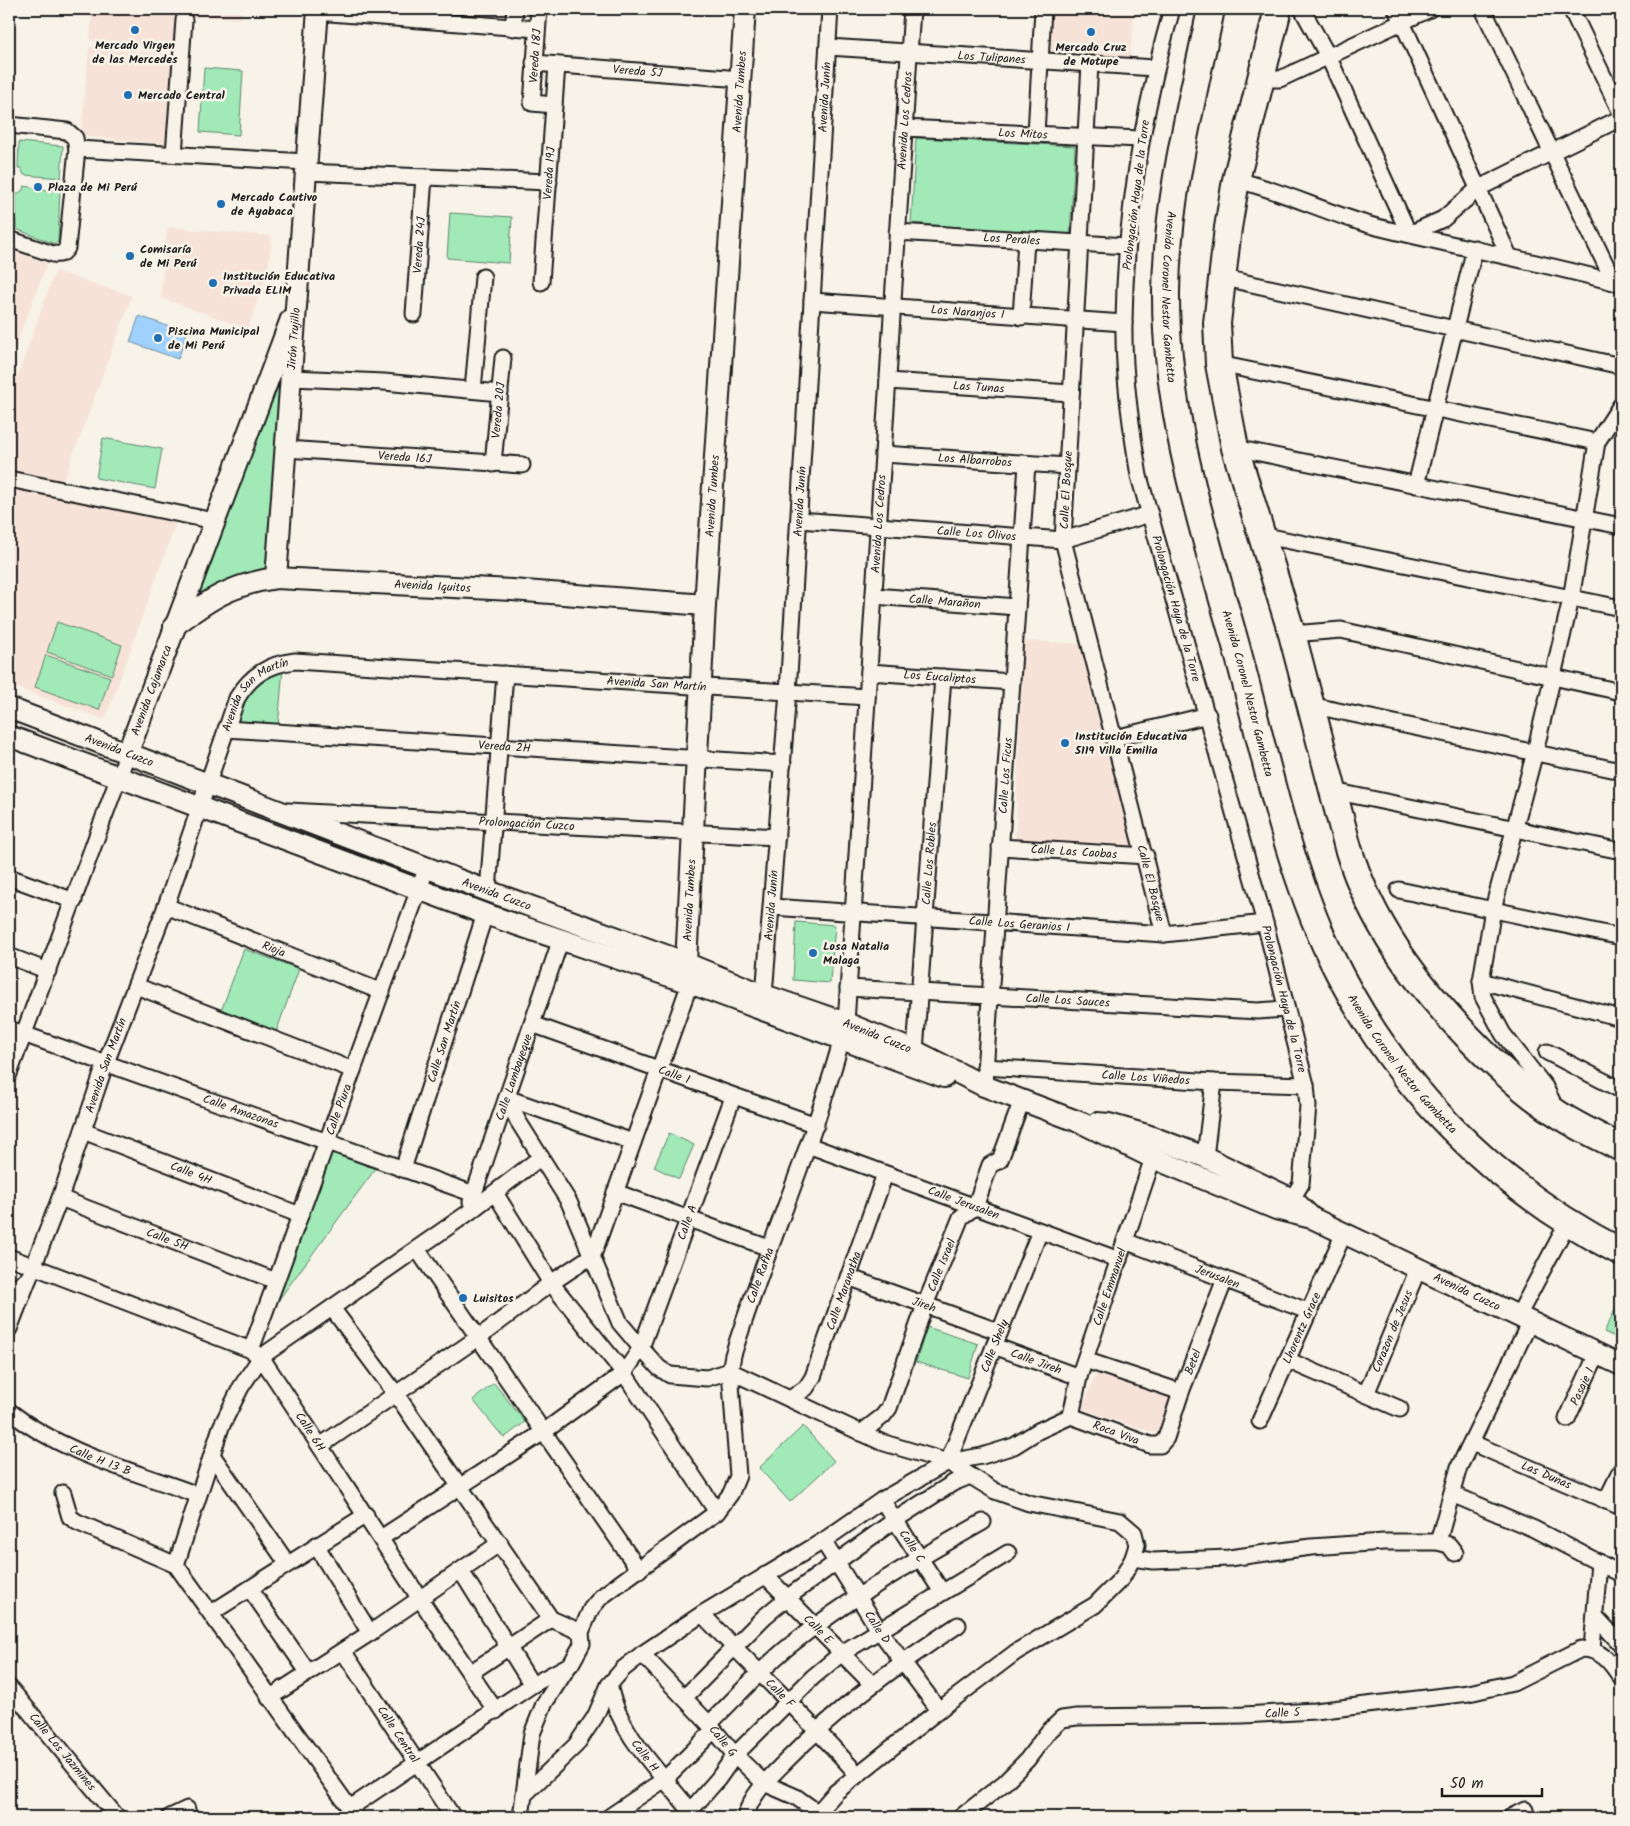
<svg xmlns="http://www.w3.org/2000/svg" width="1630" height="1826" viewBox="0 0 1630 1826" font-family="Kalam,sans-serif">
<rect width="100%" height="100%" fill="#f7f3e8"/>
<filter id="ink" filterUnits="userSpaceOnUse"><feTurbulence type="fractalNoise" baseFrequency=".02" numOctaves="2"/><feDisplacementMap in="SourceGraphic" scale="10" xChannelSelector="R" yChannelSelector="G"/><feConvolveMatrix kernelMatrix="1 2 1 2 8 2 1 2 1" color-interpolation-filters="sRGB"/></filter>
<g filter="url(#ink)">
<g fill="#f7e2d8">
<path d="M92,9H242L241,19L181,16L178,48L90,41Z"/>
<path d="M1052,9H1134L1130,61L1049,55Z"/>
<path d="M89,47L176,54L168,144L81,136Z"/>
<path d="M167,227L272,236L268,269L248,329L161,298Z"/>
<path d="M9,250L47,263L15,348L9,345Z"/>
<path d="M55,271L132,296L62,485L9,474V400Z"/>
<path d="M9,485L178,518L105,720L9,685Z"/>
<path d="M1027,641L1084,644L1138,849L1015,841L1023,645Z"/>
<path d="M1097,1372L1170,1398L1160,1429L1155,1433L1081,1409Z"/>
</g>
<g fill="#a1eab8" stroke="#5e836a">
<path d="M204,68L243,71L239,135L200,132Z"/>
<path d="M916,138L1075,146L1070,236L911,223Z"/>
<path d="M19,142L63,146L61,178L24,175L21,168H18Z"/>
<path d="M24,186L48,190L49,188H60L58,242L55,244L16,229V195L23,190Z"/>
<path d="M450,213L512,217L509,263L447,258Z"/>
<path d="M284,350L275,568L201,600L195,594Z"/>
<path d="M103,438L162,449L155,489L96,478Z"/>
<path d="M57,622L122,645L112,675L47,652Z"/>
<path d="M46,655L110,677L99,710L35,687Z"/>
<path d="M283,668L278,727L233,725L247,687Z"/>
<path d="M796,922L835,925L830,983L793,980Z"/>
<path d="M244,949L299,969L275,1035L220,1014Z"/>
<path d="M669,1133L694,1145L679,1179L654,1167Z"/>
<path d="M332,1150L376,1168L277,1302Z"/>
<path d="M1619,1302L1621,1303V1340L1604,1332Z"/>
<path d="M927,1327L978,1344L968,1378L916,1362Z"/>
<path d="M494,1383L525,1422L504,1438L473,1400Z"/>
<path d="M803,1426L834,1461L790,1502L759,1468Z"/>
</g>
<path fill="#a0d1fd" stroke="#6b89a3" d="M139,316L187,333L178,359L130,342Z"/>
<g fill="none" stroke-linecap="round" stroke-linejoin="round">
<defs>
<g id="street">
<path d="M539,9L532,103L554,105"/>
<path id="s1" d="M1172,9C1143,111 1125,215 1124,322C1123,372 1131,427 1139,476L1265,923L1306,1085L1308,1106L1301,1184L1292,1199"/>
<path d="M1302,9L1329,58L1409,234L1443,219L1479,188L1621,118"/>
<path d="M1396,9L1509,256"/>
<path d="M1483,9L1614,282"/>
<path d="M1571,9L1621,113"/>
<path d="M317,12L537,29"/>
<path d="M513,28L515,9"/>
<path id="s2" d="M828,47L1155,68"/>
<path id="s3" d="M534,63L741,79"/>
<path id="s4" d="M1090,64L1063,540L1164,934"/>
<path d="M1262,79H1280L1430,9"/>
<path d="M9,125L67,131L75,138L77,149L307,162"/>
<path id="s5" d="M904,128L1140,139"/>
<path d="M1036,134L1043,9"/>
<path d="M174,154L184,20"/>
<path d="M306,172L549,182"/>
<path d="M1236,180C1284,191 1328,214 1377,227C1458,247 1540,262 1621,284"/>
<path id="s6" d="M897,232L1127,246"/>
<path d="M9,239L53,254C60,255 63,254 67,248L77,149"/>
<path d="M1220,277L1621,366"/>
<path id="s7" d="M541,282L557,65"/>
<path id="s8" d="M812,301L1124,323"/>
<path id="s9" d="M414,314L424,177"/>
<path d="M1021,317L1026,241"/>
<path d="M1219,364L1597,442"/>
<path d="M292,378L384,382L500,393"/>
<path id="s10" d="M888,381L1071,393"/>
<path d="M473,390L483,277"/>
<path d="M1235,448L1621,526"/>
<path id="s11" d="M286,449L522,465"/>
<path id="s12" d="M883,454L1067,466"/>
<path id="s13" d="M493,464L503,358"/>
<path d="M9,479L214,521"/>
<path d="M1416,485L1475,248"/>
<path id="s14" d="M799,520L1063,540L1150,514"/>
<path d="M1261,535L1621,608"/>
<path id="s15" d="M874,596L1017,607"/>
<path d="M1292,634L1341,630L1621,692"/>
<path id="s16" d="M869,672L1012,682"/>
<path d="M1310,705L1621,771"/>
<path id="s17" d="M226,729L783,764"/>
<path d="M1115,738L1208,715"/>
<path d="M1333,791L1621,851"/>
<path id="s18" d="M289,811L777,837"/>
<path id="s19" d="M1000,847L1146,856"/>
<path d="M9,877L74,901"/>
<path d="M1399,890L1621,937"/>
<path d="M488,891L505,674"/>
<path id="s20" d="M166,906L382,992"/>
<path id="s21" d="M772,907L1164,934L1265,923"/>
<path d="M9,956L48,971"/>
<path d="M1481,981L1621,1018"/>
<path d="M136,986L353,1070"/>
<path id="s22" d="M848,988L1258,1011L1286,1009"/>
<path id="s23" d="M764,995L788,692L830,9"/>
<path id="s24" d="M532,1024L816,1125"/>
<path id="s25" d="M9,1029L474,1194"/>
<path id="s26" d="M915,1051L943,677"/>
<path d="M1547,1052L1621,1090"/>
<path id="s27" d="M985,1067L1214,1082L1306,1085"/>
<path d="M9,1074L128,752"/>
<path id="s28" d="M984,1086L1027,464"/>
<path d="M507,1098L518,1121L569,1202L620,1323L641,1348L659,1368L670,1375L707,1378L730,1371L881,1442L948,1462L995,1491L1029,1503L1120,1521L1134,1533L1137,1545L1133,1558L1122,1578L1095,1605L1016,1652L939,1710L836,1792L814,1817"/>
<path d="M507,1098L633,1142"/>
<path d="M1556,1109L1545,1087L1503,1034L1483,997L1481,981L1493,909L1535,752L1571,599L1597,442L1621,405"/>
<path id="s29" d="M83,1131L300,1215"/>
<path id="s30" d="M808,1145L1119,1260"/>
<path d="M1205,1157L1214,1082"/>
<path id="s31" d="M403,1169L485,914"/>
<path d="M615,1192L769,1248"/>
<path d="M495,1193L551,1283L624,1373L717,1512"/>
<path id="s32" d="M60,1198L276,1281"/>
<path id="s33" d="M471,1202L561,939"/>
<path id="s34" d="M1125,1241L1310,1312"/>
<path d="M417,1249L639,1570"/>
<path id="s35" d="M9,1257L251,1350L261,1357C340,1475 415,1595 496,1711"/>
<path id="s36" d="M848,1277L1000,1332"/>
<path d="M9,1293L29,1278"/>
<path d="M332,1308L396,1394L551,1619L581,1632"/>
<path d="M1518,1316L1568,1222"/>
<path id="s37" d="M9,1329L60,1198L105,1065L166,906L237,698C251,675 269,664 295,661L867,697"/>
<path id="s38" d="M994,1346L1079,1377"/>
<path id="s39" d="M251,1350L427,867"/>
<path d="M1085,1360L1181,1392"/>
<path d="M1287,1360L1400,1409"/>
<path id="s40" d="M1366,1394L1418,1269"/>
<path id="s41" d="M790,1399L806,1388L813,1377L885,1174"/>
<path id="s42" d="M9,1411C63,1454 134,1471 198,1495"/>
<path id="s43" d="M1071,1416L1150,1445H1160L1166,1438L1181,1392L1225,1279"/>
<path id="s44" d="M1071,1416L1079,1377L1153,1158"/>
<path id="s45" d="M1567,1419L1597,1354"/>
<path id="s46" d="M1260,1421L1344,1233"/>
<path id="s47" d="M861,1433L883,1416L889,1408L925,1305L961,1217L975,1207L990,1165L1000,1160L1022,1100"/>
<path id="s48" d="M1472,1443L1621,1507"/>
<path d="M320,1446L479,1337L551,1283L593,1255L690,983"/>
<path d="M212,1455L287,1563"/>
<path id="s49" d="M948,1462L1040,1231"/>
<path d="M63,1493L70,1517L77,1522L176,1565L356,1817"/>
<path d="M1452,1494L1534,1529L1621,1574"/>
<path id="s50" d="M882,1500L942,1592"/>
<path d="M1606,1501L1621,1470"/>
<path id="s51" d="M381,1538L542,1433L624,1373L641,1348L733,1097"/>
<path id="s52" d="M823,1541L879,1630L939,1710"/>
<path d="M1438,1542L1459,1467L1530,1322"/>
<path d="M316,1545L370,1633"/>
<path d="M1133,1558L1153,1561L1229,1558L1311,1547L1384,1542H1438L1449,1545L1455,1553"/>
<path d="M176,1565L221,1427L241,1387L261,1357L468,1213L541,1157"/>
<path d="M461,1571L532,1685"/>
<path id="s53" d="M765,1575L872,1684"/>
<path d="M250,1589L308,1672"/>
<path d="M211,1613L366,1515"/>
<path id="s54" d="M702,1614C753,1668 808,1718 857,1774"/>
<path d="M1595,1616L1621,1644"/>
<path d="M1592,1649L1599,1562"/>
<path id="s55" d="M343,1651L453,1817"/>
<path id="s56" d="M642,1654L709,1724L735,1755L764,1783L796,1797L817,1812"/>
<path d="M470,1673L551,1619"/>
<path id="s57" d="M609,1685C620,1738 664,1775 695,1817"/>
<path id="s58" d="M9,1687L117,1817"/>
<path d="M685,1697L764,1617L788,1597L895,1520L953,1483L970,1476"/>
<path d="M269,1698L370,1633L500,1543"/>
<path d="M709,1724C735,1699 760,1670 788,1647C849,1598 916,1560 983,1522"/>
<path d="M524,1795L576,1745L595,1717L609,1685L623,1669L642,1654L702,1614L823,1541L882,1500L948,1462L982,1456L1014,1446L1038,1431L1071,1416"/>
<path id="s59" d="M350,1808L532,1685L571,1664L582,1644L581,1632L591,1609L601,1597L717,1512L731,1493L738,1476L730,1371L733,1355C768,1243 817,1137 846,1023L912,9"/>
<path d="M690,1811L718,1779L735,1755L813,1677L842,1653L1008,1553"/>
<path d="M170,1817L187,1809"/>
<path d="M521,1817L532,1734L544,1704L568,1667"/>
<path d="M609,1817L665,1779L714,1730"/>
<path d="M745,1817C752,1793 770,1777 787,1760C839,1707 896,1665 958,1625"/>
<path id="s60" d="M961,1817L1004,1783L1027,1760L1048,1732L1062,1719L1077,1717L1243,1715L1315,1711L1469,1693L1513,1683L1581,1649C1601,1649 1611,1662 1621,1678"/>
<path d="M1511,1817L1525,1810"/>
</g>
<g id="secondary">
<path id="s61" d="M276,578L318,9"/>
<path id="s62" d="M174,626C208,600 232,584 276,578L512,590L705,605"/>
<path id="s63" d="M9,708L488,891L673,958L764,995L846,1023L915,1051L984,1086L1082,1123L1153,1158L1276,1209L1312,1218L1621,1365"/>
<path d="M9,736L485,914L690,983L944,1077"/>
<path id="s64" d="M128,752L291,319"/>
<path id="s65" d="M688,975L686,963L705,605L745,9"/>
<path d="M1097,1123L1109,1124L1147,1135L1205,1157L1292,1199L1311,1217"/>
</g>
<g id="highway">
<path id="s66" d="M1211,9C1192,103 1167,196 1166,292C1165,412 1203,529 1235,642C1264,747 1284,859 1331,957C1393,1085 1495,1188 1621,1252"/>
<path d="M1278,9L1236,180L1228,228L1217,323L1219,364L1235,448L1292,634L1348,848C1371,923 1415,982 1469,1038C1496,1066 1525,1093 1558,1114C1578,1127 1600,1137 1621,1148"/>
</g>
</defs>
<use href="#street" stroke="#1c1c1c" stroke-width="19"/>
<use href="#secondary" stroke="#1c1c1c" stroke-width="24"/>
<use href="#highway" stroke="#1c1c1c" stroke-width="30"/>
<use href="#street" stroke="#f7f3e8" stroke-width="15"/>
<use href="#secondary" stroke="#f7f3e8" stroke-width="20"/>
<use href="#highway" stroke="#f7f3e8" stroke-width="26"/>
</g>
</g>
<g fill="#1f6fb2" stroke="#f7f3e8" stroke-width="2">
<circle cx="135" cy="30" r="5"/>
<circle cx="1091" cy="32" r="5"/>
<circle cx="128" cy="95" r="5"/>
<circle cx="38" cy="187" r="5"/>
<circle cx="221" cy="204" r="5"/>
<circle cx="130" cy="256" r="5"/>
<circle cx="213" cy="283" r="5"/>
<circle cx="158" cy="338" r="5"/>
<circle cx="1065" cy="743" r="5"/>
<circle cx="813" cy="953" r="5"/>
<circle cx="463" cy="1298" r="5"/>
</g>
<g text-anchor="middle" stroke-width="5" stroke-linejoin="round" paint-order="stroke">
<g font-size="12" font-weight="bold" fill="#1c1c1c" stroke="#f7f3e8" text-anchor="start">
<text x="135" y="49" text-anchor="middle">Mercado Virgen<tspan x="135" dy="14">de las Mercedes</tspan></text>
<text x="1091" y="51" text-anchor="middle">Mercado Cruz<tspan x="1091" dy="14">de Motupe</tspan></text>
<text x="138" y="99">Mercado Central</text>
<text x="48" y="191">Plaza de Mi Perú</text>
<text x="231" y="201">Mercado Cautivo<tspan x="231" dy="14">de Ayabaca</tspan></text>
<text x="140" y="253">Comisaría<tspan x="140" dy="14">de Mi Perú</tspan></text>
<text x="223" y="280">Institución Educativa<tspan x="223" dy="14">Privada ELIM</tspan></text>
<text x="168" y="335">Piscina Municipal<tspan x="168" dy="14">de Mi Perú</tspan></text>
<text x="1075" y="740">Institución Educativa<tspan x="1075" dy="14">5119 Villa Emilia</tspan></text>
<text x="823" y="950">Losa Natalia<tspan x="823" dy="14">Malaga</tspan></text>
<text x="473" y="1302">Luisitos</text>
</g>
<g font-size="12" fill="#1c1c1c" stroke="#f7f3e8">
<text transform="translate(535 56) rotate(-86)" y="4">Vereda 18J</text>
<text dy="4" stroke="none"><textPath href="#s2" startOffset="164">Los Tulipanes</textPath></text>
<text dy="4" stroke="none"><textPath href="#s3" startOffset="104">Vereda 5J</textPath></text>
<text dy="4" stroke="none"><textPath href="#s65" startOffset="885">Avenida Tumbes</textPath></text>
<text dy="4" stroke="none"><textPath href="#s23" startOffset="900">Avenida Junín</textPath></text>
<text dy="4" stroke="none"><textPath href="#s59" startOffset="1902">Avenida Los Cedros</textPath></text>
<text dy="4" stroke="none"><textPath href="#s5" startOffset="119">Los Mitos</textPath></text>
<text dy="4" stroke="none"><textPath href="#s7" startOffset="109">Vereda 19J</textPath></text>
<text transform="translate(1136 195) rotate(-83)" y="4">Prolongación Haya de la Torre</text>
<text dy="4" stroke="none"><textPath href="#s6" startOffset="115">Los Perales</textPath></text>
<text dy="4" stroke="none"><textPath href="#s9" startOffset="69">Vereda 24J</textPath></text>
<text dy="4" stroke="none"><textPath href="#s66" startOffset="292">Avenida Coronel Nestor Gambetta</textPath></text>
<text dy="4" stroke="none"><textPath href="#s8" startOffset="156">Los Naranjos I</textPath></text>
<text dy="4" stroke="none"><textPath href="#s61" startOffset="240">Jirón Trujillo</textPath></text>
<text dy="4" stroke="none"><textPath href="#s10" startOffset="91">Las Tunas</textPath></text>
<text dy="4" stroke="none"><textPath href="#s13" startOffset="54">Vereda 20J</textPath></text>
<text dy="4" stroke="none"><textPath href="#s11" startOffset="119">Vereda 16J</textPath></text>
<text dy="4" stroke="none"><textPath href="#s12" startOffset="92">Los Albarrobos</textPath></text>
<text transform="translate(1066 490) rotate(-87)" y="4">Calle El Bosque</text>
<text dy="4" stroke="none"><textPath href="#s65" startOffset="480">Avenida Tumbes</textPath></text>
<text dy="4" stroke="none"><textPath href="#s23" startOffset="495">Avenida Junín</textPath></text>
<text dy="4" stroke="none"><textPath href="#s59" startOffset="1498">Avenida Los Cedros</textPath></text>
<text dy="4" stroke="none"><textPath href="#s14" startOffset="178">Calle Los Olivos</textPath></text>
<text dy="4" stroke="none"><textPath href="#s62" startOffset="271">Avenida Iquitos</textPath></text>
<text dy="4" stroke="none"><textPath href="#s15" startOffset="71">Calle Marañon</textPath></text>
<text dy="4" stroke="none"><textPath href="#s1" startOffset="610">Prolongación Haya de la Torre</textPath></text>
<text dy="4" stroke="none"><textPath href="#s16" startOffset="71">Los Eucaliptos</textPath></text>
<text dy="4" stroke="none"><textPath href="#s37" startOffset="1105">Avenida San Martín</textPath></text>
<text dy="4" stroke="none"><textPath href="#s64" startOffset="66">Avenida Cajamarca</textPath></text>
<text dy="4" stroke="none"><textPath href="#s66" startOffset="698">Avenida Coronel Nestor Gambetta</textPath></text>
<text dy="4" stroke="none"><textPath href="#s37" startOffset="686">Avenida San Martín</textPath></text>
<text dy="4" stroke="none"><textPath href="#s17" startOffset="279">Vereda 2H</textPath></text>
<text dy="4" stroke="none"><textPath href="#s63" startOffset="118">Avenida Cuzco</textPath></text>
<text dy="4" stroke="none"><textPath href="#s28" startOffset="311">Calle Los Ficus</textPath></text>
<text dy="4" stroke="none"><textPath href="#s18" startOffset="238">Prolongación Cuzco</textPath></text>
<text dy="4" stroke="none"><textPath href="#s19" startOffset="74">Calle Las Caobas</textPath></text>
<text dy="4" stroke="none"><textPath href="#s26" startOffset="188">Calle Los Robles</textPath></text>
<text dy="4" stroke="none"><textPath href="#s4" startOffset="831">Calle El Bosque</textPath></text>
<text dy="4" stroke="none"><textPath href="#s63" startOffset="522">Avenida Cuzco</textPath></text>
<text dy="4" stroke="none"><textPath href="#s65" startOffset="75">Avenida Tumbes</textPath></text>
<text dy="4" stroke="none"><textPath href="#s23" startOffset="90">Avenida Junín</textPath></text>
<text dy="4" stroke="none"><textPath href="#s21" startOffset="248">Calle Los Geranios I</textPath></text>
<text dy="4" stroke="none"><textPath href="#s20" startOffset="116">Rioja</textPath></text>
<text dy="4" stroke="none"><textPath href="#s1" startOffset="1015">Prolongación Haya de la Torre</textPath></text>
<text dy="4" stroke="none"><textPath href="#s22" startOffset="220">Calle Los Sauces</textPath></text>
<text dy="4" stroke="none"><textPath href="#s63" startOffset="928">Avenida Cuzco</textPath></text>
<text dy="4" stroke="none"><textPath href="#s31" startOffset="134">Calle San Martín</textPath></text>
<text dy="4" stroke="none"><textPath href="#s66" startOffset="1104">Avenida Coronel Nestor Gambetta</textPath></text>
<text dy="4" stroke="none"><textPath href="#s37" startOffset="281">Avenida San Martín</textPath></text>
<text dy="4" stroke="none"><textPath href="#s24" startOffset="151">Calle 1</textPath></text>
<text dy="4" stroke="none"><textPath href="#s33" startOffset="132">Calle Lambayeque</textPath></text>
<text dy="4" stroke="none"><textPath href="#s27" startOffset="161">Calle Los Viñedos</textPath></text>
<text dy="4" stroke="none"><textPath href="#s39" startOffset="256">Calle Piura</textPath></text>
<text dy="4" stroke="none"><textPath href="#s25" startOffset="246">Calle Amazonas</textPath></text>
<text dy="4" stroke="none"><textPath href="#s29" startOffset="116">Calle 4H</textPath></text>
<text dy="4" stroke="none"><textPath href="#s30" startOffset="166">Calle Jerusalen</textPath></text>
<text dy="4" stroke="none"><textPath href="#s51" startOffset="458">Calle A</textPath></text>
<text dy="4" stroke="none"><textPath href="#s32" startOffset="115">Calle 5H</textPath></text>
<text dy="4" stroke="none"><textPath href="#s47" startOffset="190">Calle Israel</textPath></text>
<text dy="4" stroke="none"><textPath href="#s59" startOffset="731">Calle Rafha</textPath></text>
<text dy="4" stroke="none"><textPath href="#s34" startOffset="99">Jerusalen</textPath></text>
<text dy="4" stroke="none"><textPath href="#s44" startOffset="135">Calle Emmanuel</textPath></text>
<text dy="4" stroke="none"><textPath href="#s41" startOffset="124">Calle Maranatha</textPath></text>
<text dy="4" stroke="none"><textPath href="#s63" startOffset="1572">Avenida Cuzco</textPath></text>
<text dy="4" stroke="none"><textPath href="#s36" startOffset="81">Jireh</textPath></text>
<text dy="4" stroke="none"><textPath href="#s46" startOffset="102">Lhorentz Grace</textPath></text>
<text dy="4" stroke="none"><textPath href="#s40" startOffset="68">Corazon de Jesus</textPath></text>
<text dy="4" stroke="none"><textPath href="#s49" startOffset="125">Calle Shely</textPath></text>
<text dy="4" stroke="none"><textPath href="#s38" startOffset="45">Calle Jireh</textPath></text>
<text dy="4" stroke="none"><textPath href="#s43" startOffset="184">Betel</textPath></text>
<text dy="4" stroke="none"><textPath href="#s45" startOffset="36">Pasaje 1</textPath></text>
<text dy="4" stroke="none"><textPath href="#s35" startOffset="361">Calle 6H</textPath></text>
<text dy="4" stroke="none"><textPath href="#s43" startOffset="48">Roca Viva</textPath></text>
<text dy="4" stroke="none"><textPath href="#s42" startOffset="104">Calle H 13 B</textPath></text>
<text dy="4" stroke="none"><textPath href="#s48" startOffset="81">Las Dunas</textPath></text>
<text dy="4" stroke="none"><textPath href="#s50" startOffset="55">Calle C</textPath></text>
<text dy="4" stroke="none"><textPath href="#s52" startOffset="102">Calle D</textPath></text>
<text dy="4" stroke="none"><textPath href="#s53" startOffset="76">Calle E</textPath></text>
<text dy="4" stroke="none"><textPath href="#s54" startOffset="111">Calle F</textPath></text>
<text dy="4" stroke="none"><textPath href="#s60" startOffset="362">Calle 5</textPath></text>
<text dy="4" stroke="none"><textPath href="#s55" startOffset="100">Calle Central</textPath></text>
<text dy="4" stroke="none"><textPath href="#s56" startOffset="119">Calle G</textPath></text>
<text dy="4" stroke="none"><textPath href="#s58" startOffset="84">Calle Los Jazmines</textPath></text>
<text dy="4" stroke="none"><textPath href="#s57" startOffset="80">Calle H</textPath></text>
</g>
</g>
<rect width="1630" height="1826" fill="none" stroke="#f7f3e8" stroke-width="30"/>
<rect x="15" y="15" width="1600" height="1796" fill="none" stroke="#1c1c1c" stroke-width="2" filter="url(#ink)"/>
<path d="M1442 1788v8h100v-8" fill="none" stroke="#1c1c1c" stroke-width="2.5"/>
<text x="1450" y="1788" font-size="15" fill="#1c1c1c" stroke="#f7f3e8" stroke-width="4" paint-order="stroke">50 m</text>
</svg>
